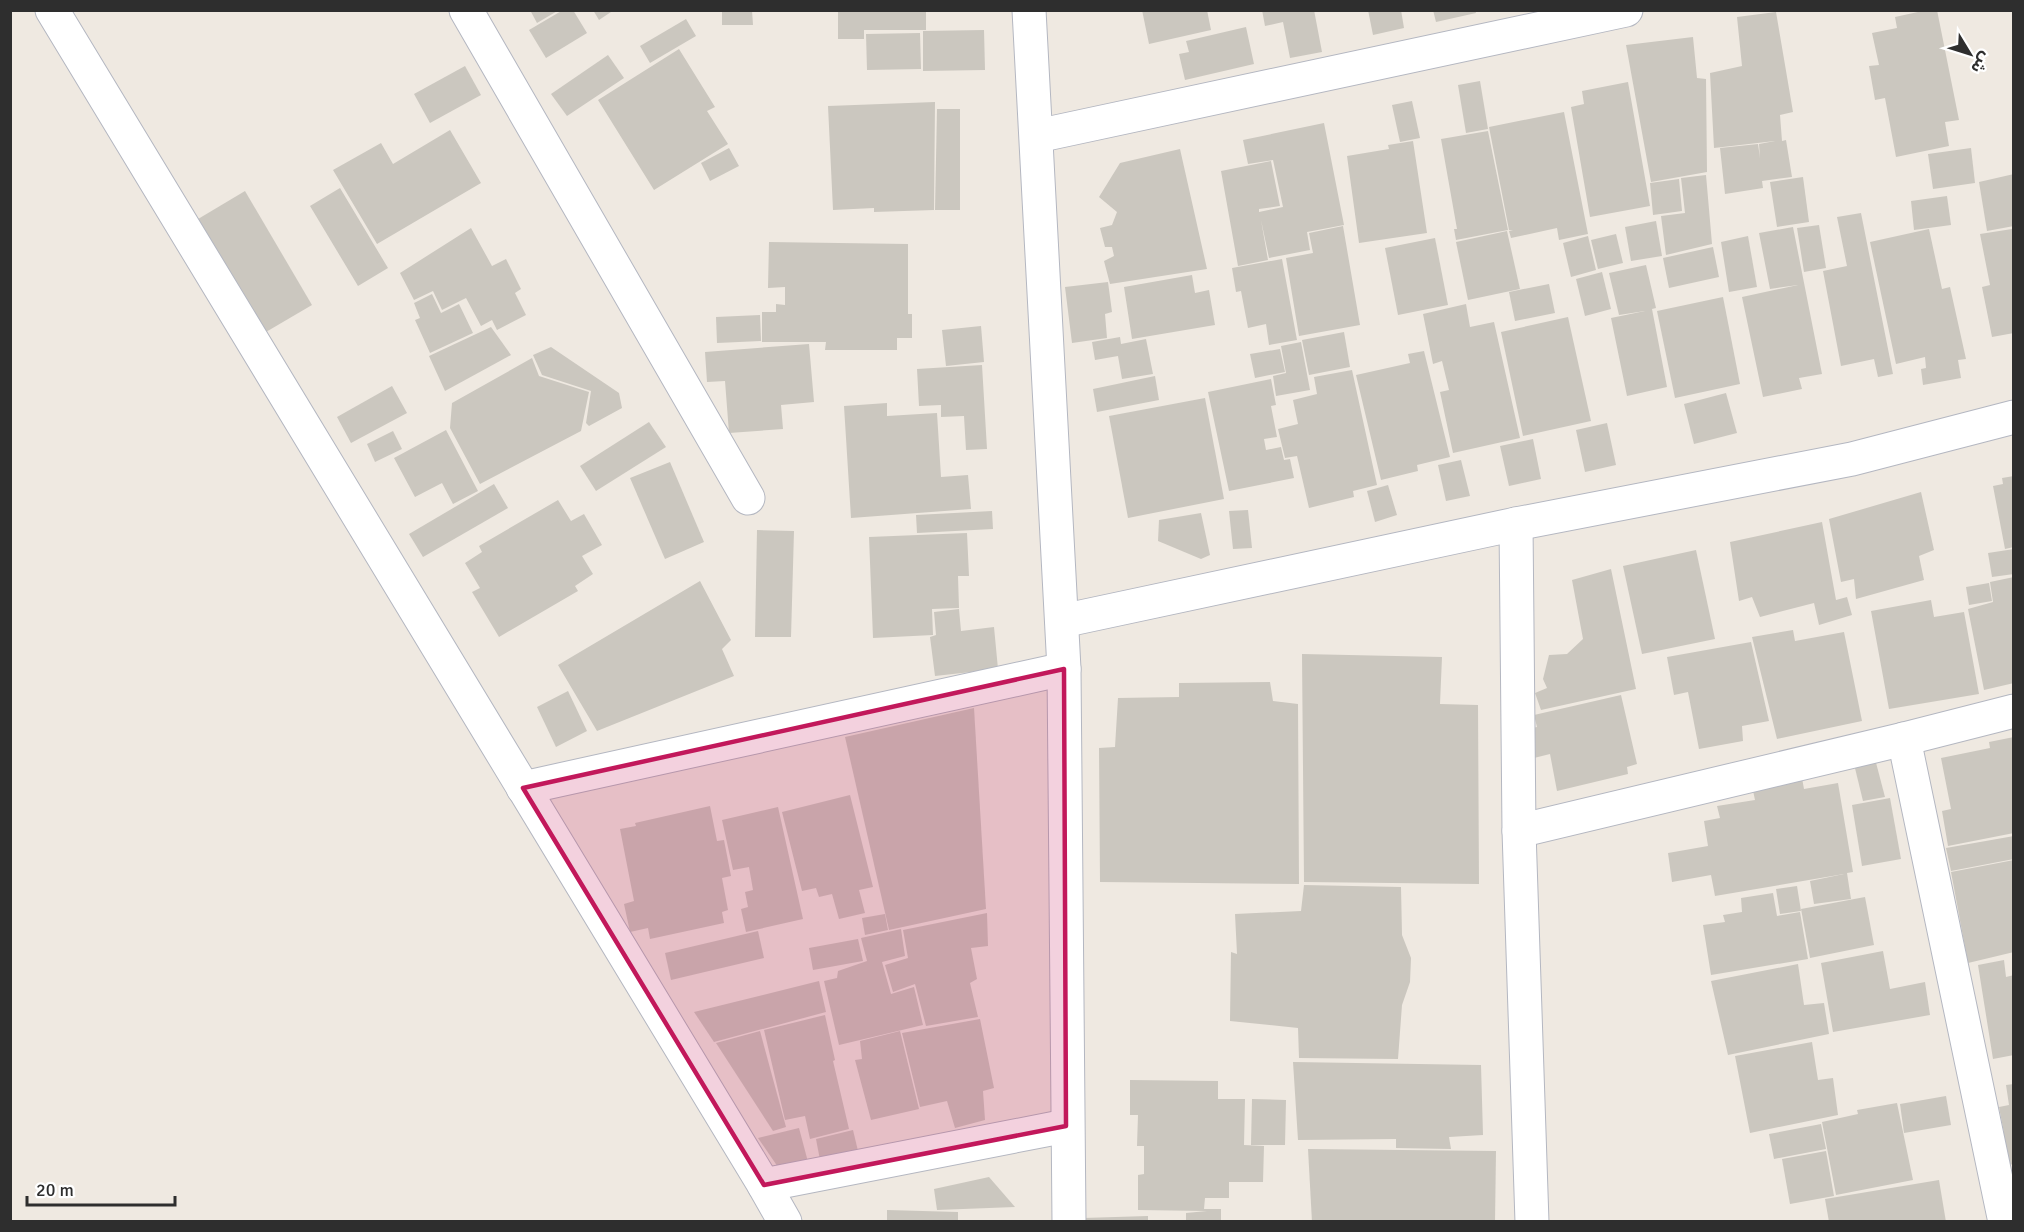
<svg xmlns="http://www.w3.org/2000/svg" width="2024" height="1232" viewBox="0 0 2024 1232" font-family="Signika,'Noto Sans Arabic',sans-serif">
<rect width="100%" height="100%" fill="#efe9e1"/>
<g fill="#cbc7bf">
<path d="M530,10H559L537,23Z"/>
<path d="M563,10H573L587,33L546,58L529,30Z"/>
<path d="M593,10H614L599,20Z"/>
<path d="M722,10H752L753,25H722Z"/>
<path d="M838,10H926V30H864V39H838Z"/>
<path d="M1142,10H1207L1211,30L1149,44Z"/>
<path d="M1262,10H1314L1322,52L1290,58L1283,22L1265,26Z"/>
<path d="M1368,10H1401L1404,28L1373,35Z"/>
<path d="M1433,10H1475L1476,13L1436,22Z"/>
<path d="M1927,10H1937L1959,120L1945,122L1949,146L1896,157L1885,98L1875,100L1869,66L1879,65L1872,33L1897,28L1895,17Z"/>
<path d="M1776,12L1793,112L1780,115L1782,141L1786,140L1792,177L1762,181L1763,188L1725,194L1720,148L1758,144L1760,158L1759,144L1775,141L1714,148L1710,73L1742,66L1737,17Z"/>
<path d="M686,19L696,36L650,63L640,46Z"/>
<path d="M1246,27L1254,64L1185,80L1179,54L1189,52L1186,41Z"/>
<path d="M984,30L985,70L923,71V31Z"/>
<path d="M920,33L921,69L867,70L866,34Z"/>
<path d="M1693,37L1697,78L1706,79L1707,172L1651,182L1626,45Z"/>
<path d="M679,49L715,107L707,111L728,144L654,190L598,100Z"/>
<path d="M608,55L624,78L567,116L551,94Z"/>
<path d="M465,66L481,95L430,123L414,94Z"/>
<path d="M1480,81L1488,129L1466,133L1458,85Z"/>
<path d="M1628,82L1650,206L1590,217L1571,107L1584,104L1582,91Z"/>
<path d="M1412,101L1420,138L1400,142L1392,105Z"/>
<path d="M935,102L934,210L874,212V208L833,210L828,106Z"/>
<path d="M937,109H960V210H935Z"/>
<path d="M1564,112L1588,234L1559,240L1557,228L1511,238L1509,231L1513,230H1509L1489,127Z"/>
<path d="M1324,123L1344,225L1307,232L1310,250L1269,258L1261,220L1268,260L1238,266L1221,171L1271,161L1280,206L1259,209V212L1283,207L1273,160L1248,164L1243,140Z"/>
<path d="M450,130L481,183L377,244L333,170L381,143L393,164Z"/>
<path d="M1488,131L1508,230L1456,240L1454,229H1457L1441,139Z"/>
<path d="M1413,141L1427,233L1359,243L1347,156L1389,149L1388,145Z"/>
<path d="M729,148L739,166L710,181L701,163Z"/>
<path d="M1971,148L1975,183L1933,189L1928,154Z"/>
<path d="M1180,149L1207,269L1110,284L1104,261L1114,256L1112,247H1105L1100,228L1112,225L1117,212L1099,197L1120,163Z"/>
<path d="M2014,174V226L1987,231L1979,182Z"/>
<path d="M1706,175L1712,244L1666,255L1661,216L1685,213L1681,178Z"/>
<path d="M1803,177L1809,222L1777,227L1770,182Z"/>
<path d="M1679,179L1682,211L1653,215L1650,183Z"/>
<path d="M340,188L388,268L358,286L310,206Z"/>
<path d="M245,191L312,305L254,339L188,225Z"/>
<path d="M1947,196L1951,225L1914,230L1911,201Z"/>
<path d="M1861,213L1893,374L1878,377L1874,359L1841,366L1823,271L1847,266L1837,217Z"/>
<path d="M1656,221L1662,256L1631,261L1625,227Z"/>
<path d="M1819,225L1826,268L1804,272L1797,228Z"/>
<path d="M1343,226L1360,325L1299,336L1286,258L1313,253L1309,233Z"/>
<path d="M1793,227L1822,374L1799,378L1802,389L1763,397L1742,297L1798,285L1770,289L1759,233Z"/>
<path d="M471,228L492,266L506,259L521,289L515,293L526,315L497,330L492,320L481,326L466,298L442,310L433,291L414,300L400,273Z"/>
<path d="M1929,229L1942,289L1950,287L1966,359L1958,360L1961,378L1923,385L1921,369L1926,368L1925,357L1896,364L1870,242Z"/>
<path d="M2012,229L2014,237V333L1992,337L1982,287L1990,285L1980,234Z"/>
<path d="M1507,231L1520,289L1468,300L1456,242Z"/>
<path d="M1616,234L1623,263L1598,269L1591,240Z"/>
<path d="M1588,236L1596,270L1571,277L1563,243Z"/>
<path d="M1748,236L1757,287L1729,292L1721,242Z"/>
<path d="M1435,238L1448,305L1398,315L1385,248Z"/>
<path d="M769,242L908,244V314H912V338H897V350H825L826,342H762V312H776V304L785,305V287L768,288Z"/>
<path d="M1713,247L1719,277L1669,288L1663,258Z"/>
<path d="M1282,259L1297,340L1269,345L1266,324L1248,328L1241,291L1236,292L1232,268Z"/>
<path d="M1646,265L1656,308L1652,309L1667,387L1627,396L1611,318L1645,311L1619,315L1609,273Z"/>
<path d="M1602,272L1611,309L1585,316L1576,279Z"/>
<path d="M1192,275L1195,293L1209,290L1215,325L1132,339L1124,287Z"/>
<path d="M1108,282L1112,312L1105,314L1107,338L1072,343L1065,287Z"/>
<path d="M1549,284L1555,313L1515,321L1509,292Z"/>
<path d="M432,294L441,313L459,304L473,333L430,353L415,320L420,318L414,303Z"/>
<path d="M1723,297L1740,384L1675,398L1657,311Z"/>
<path d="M1466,304L1470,327L1494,322L1520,438L1453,453L1440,392L1449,390L1442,361L1433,364L1423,314Z"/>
<path d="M760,315L761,341L717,343L716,317Z"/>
<path d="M1568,317L1591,421L1523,436L1501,332Z"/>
<path d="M981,326L984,362L946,366L942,330Z"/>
<path d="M491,327L511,355L445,391L429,356Z"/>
<path d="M1344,332L1350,367L1309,375L1302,340Z"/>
<path d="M1120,337L1121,344L1146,339L1153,374L1122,379L1118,356L1095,360L1092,342Z"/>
<path d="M1301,342L1310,390L1276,396L1273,376L1286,373L1281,346Z"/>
<path d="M809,344L814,402L781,405L783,429L729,433L725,381L707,382L705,352Z"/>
<path d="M551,347L619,393L622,408L589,426L586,423L591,391L542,375L533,355Z"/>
<path d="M1280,349L1285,372L1255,378L1250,354Z"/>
<path d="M1424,351L1450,457L1417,465L1418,471L1381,480L1356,375L1410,363L1408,354Z"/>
<path d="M532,358L539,376L589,392L581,431L480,484L450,428L452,403Z"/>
<path d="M982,365L987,449L966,450L964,416L941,417V405L919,406L917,369Z"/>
<path d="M1352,370L1377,485L1353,491L1354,497L1309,508L1297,456L1285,458L1278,429L1298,424L1293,400L1317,394L1314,377Z"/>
<path d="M1155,376L1159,400L1097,412L1093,389Z"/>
<path d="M1271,379L1276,405L1271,406L1277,437L1264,439L1266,450L1281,447L1284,460L1290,459L1294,478L1229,491L1208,392Z"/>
<path d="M392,386L407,413L351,443L337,417Z"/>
<path d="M1726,393L1737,433L1694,444L1684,404Z"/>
<path d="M1205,398L1224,499L1128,518L1109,416Z"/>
<path d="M887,403V416L937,413L941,477L968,475L971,509L851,518L844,406Z"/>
<path d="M649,422L666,447L596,491L580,466Z"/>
<path d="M1607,423L1616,465L1585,472L1576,430Z"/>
<path d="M446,430L478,491L453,504L442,483L415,497L394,458Z"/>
<path d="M393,431L402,449L375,462L367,444Z"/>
<path d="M1533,439L1541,479L1509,486L1500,446Z"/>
<path d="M1461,460L1470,496L1446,501L1438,465Z"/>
<path d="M670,462L704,542L665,559L630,478Z"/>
<path d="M2014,476V547L2005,549L1993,486L2003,484L2002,478Z"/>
<path d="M494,484L508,508L423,557L409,534Z"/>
<path d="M1388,485L1397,515L1375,522L1367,491Z"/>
<path d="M1921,492L1934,550L1919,556L1924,580L1856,599L1854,579L1841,582L1829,519Z"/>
<path d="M558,500L571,521L584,514L602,545L582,556L593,574L575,586L578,591L499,637L472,592L480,588L465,563L482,552L479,546Z"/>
<path d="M1248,510L1252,548L1233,549L1229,511Z"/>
<path d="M992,511L993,529L917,533L916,515Z"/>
<path d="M1201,513L1210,555L1201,559L1158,541L1159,520Z"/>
<path d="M1822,522L1836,600L1847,597L1852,615L1819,625L1814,603L1760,617L1752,597L1739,601L1730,542Z"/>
<path d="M757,530L794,531L791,637H755Z"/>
<path d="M967,533L969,576H958L959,608L932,609L933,635L873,638L869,537Z"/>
<path d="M2014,549V574L1992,577L1988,553Z"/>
<path d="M1696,550L1715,639L1642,654L1623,566Z"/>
<path d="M1611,569L1636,689L1541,710L1535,693L1547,688L1543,679L1549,655L1567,654L1583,639L1572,580Z"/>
<path d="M2014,577V683L1984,690L1968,609L1993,602L1990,582Z"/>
<path d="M700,581L731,640L722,649L734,676L597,731L558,665Z"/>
<path d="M1989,583L1992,601L1969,605L1966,587Z"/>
<path d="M1931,600L1934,617L1964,612L1979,694L1889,709L1871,611Z"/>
<path d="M959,609L961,631L994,627L998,669L935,676L930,637L936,635L934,612Z"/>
<path d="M1793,630L1795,641L1844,632L1862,721L1777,739L1752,637Z"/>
<path d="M1751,642L1769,721L1742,726L1743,741L1699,749L1688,692L1674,695L1667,657Z"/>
<path d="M1302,654L1442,657L1440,704L1478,705L1479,884L1304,882Z"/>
<path d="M1270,682L1273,701L1298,704L1299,884L1100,882L1099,748L1115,747L1118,698L1179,697V683Z"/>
<path d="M568,691L587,731L556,747L537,707Z"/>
<path d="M1621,695L1637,764L1627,767L1628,774L1557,791L1550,754L1534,758L1528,729L1537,727L1534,715Z"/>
<path d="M974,708L986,909L889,930L845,737Z"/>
<path d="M2014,737V833L1948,846L1942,811L1951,809L1941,758L1990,748L1989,742Z"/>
<path d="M1874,755L1885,797L1863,801L1853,760Z"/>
<path d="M1802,778L1804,789L1838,783L1853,872L1847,873L1851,899L1814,904L1810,881L1844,874L1715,896L1711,875L1672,882L1668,853L1708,846L1704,821L1720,818L1717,806L1755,800L1752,786Z"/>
<path d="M850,795L873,887L859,890L865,913L839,919L832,894L819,897L816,888L802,891L782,812Z"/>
<path d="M1890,798L1901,859L1862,866L1852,805Z"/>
<path d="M710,806L717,841L724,840L731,876L722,878L728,910L722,912L724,923L650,939L648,928L630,932L624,904L634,901L620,829L636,826L635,823Z"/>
<path d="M778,807L803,919L746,932L741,909L748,907L745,892L753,890L749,867L733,870L722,820Z"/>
<path d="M2014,836V859L1951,871L1946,848Z"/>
<path d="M2014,860V952L1968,963L1951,872Z"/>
<path d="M1304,885L1401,887L1402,935L1411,958L1410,982L1402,1005L1398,1059L1299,1058L1298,1028L1230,1021L1231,952L1237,954L1235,914L1301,911Z"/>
<path d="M1797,886L1801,911L1780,914L1776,889Z"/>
<path d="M1773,893L1777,916L1800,912L1808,959L1711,975L1703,925L1725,922L1723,915L1742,912L1741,898Z"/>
<path d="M1865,897L1874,945L1810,958L1801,909Z"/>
<path d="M987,913L988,946L971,948L977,979L970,983L978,1017L926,1026L915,984L893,992L885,965L908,958L903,930Z"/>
<path d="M885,914L888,930L865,935L862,918Z"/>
<path d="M901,929L905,956L882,962L891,994L914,987L923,1025L839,1045L824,981L837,978L838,971L867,961L861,938Z"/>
<path d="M758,931L764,958L671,980L665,953Z"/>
<path d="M858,939L863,961L813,970L809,948Z"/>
<path d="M1883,951L1890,989L1925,982L1930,1015L1833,1032L1821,963Z"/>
<path d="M2004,960L2006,977L2014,975V1055L1993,1059L1978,965Z"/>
<path d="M1798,964L1804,1005L1824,1003L1829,1034L1728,1055L1711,981Z"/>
<path d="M819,981L826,1012L714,1042L694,1012Z"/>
<path d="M825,1015L835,1060L833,1061L849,1129L810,1139L805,1116L785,1120L764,1030Z"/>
<path d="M980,1019L994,1088L983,1091L985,1120L955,1128L947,1101L920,1107L902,1033Z"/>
<path d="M760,1031L786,1127L773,1131L716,1043Z"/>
<path d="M900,1031L919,1109L871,1120L855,1060L862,1059L860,1041Z"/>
<path d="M1812,1042L1818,1080L1833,1078L1838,1115L1750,1133L1735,1056Z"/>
<path d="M1293,1062L1481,1065L1483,1135L1449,1137L1451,1149L1396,1148V1139L1298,1140Z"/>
<path d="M1130,1080L1218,1081V1099H1245L1244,1145L1264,1146L1263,1182H1229V1198H1205L1204,1209H1221V1222H1186V1213L1207,1211L1138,1210V1175L1144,1174V1146H1137L1138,1115H1130Z"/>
<path d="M2014,1084V1164L2002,1166L1997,1134L2004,1133L1999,1107L2009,1105L2006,1085Z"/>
<path d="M1946,1096L1951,1125L1904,1133L1900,1104Z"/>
<path d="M1252,1099L1286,1100L1285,1145H1251Z"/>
<path d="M1897,1103L1913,1180L1836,1195L1822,1122L1858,1114L1857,1110Z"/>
<path d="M1821,1124L1826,1149L1774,1159L1769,1134Z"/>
<path d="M799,1128L808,1162L780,1170L758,1138Z"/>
<path d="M853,1130L858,1151L820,1160L816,1139Z"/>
<path d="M1308,1149L1496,1151L1495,1222H1312Z"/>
<path d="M1826,1151L1834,1196L1790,1204L1782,1159Z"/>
<path d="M989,1177L1015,1207L937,1210L934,1189Z"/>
<path d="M1939,1180L1946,1222H1829L1825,1199Z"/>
<path d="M887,1210L958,1212V1222H887Z"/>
<path d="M1148,1216V1222H1083V1218Z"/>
</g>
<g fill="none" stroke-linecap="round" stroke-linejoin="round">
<defs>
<g id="minor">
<path d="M52,10L764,1185L785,1222"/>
<path d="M466,10L748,498"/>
<path d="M1029,10L1064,669L1069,1222"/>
<path d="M1037,136L1626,10"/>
<path d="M1516,524L1519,831L1532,1222"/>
<path d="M1062,621L1516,524L1852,459L2014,417"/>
<path d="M1904,739L2005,1222"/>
<path d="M523,788L1064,669"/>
<path d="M1519,831L1904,739L2014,711"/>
<path d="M764,1185L1066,1126"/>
</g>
</defs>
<use href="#minor" stroke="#b4b7c1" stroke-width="35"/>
<use href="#minor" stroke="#fff" stroke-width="33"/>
</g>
<path fill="#c2185b" fill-opacity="0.2" stroke="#c2185b" stroke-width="4.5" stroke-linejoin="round" d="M1064,669L1066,1126L764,1185L523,788Z"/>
<rect width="2024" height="1232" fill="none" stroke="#2e2e2e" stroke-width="24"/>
<g transform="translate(1970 54) rotate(128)" stroke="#ffffff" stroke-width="4.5" paint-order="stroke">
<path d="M0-4.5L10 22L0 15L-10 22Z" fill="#2e2e2e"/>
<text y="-9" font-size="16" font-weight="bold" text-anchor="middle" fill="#2e2e2e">ش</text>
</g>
<path d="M27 1196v9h148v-9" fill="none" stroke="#2e2e2e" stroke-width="3"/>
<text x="36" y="1196" font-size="18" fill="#2e2e2e" stroke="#ffffff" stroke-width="4.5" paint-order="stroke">20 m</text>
</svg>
